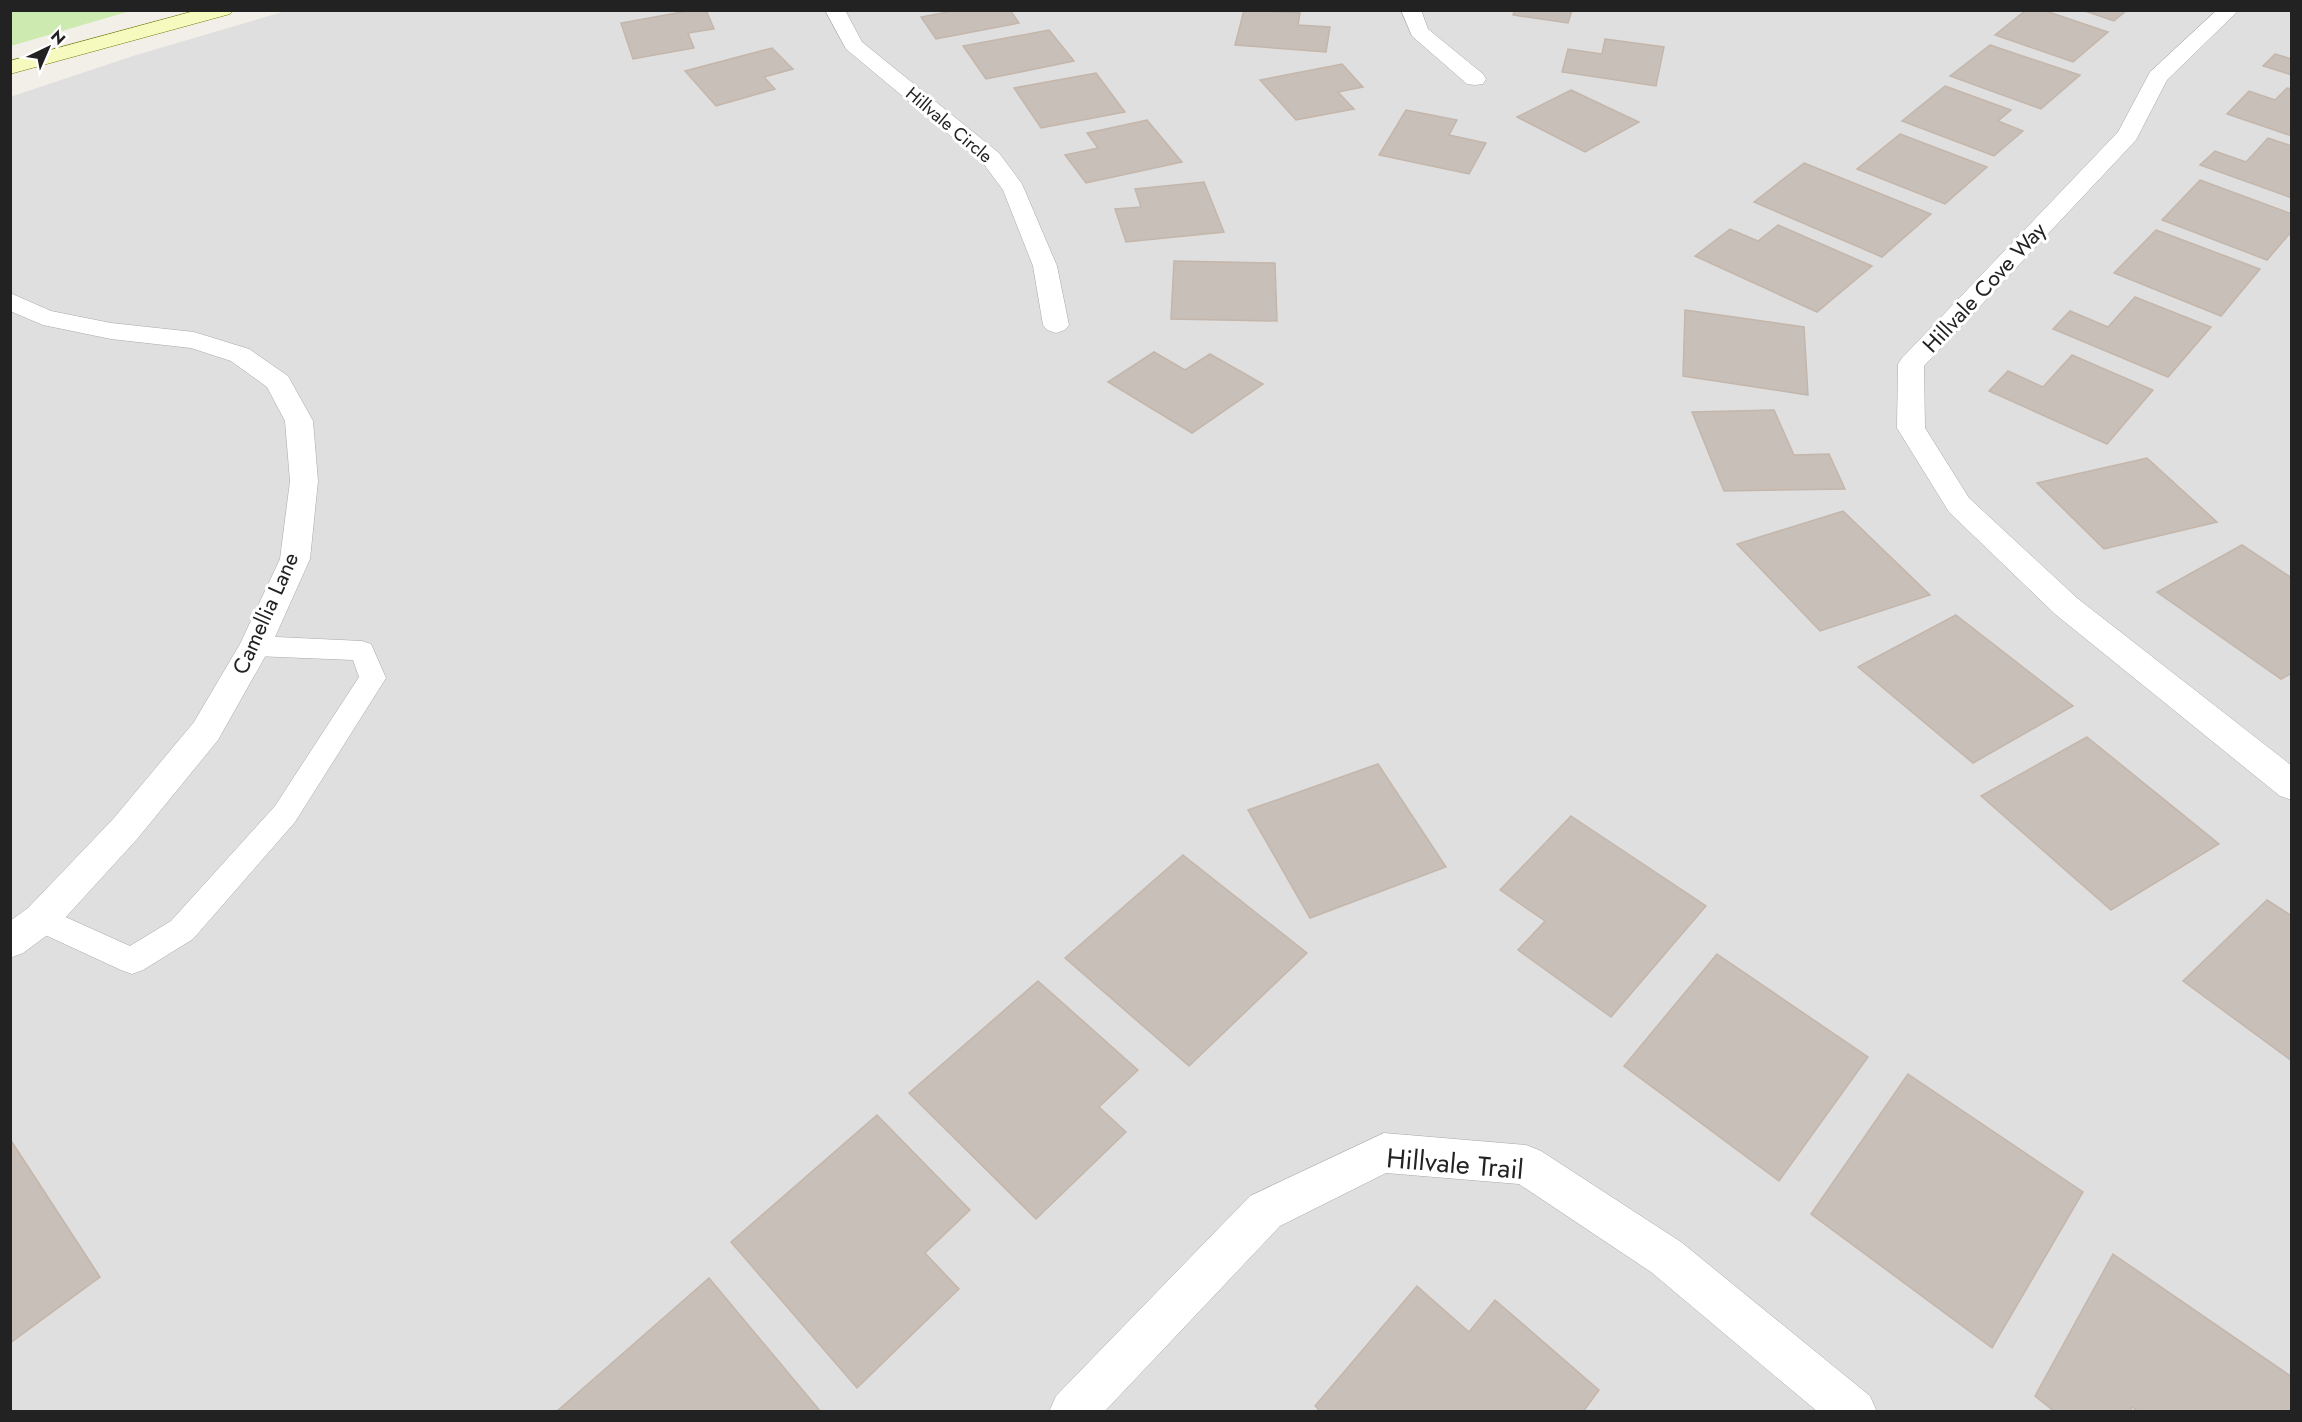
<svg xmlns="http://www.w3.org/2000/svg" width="2302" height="1422" viewBox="0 0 2302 1422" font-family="Jost,sans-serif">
<rect width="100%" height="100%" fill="#f2efe9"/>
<path fill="#e0dfdf" d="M289,10L2291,11V1411H11L10,97L133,56Z"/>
<path fill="#cdebb0" d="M11,10H130V11L11,46Z"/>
<g fill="#c7bfb8" stroke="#c4b6ab" stroke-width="1.5">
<path d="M693,10H706L714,29L688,33L694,48L633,59L621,23Z"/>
<path d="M947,10H1010L1019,23L936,39L921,17L948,12Z"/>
<path d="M1244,10L1300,13L1298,25L1330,27L1326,52L1235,45Z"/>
<path d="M1515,10H1572L1568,23L1513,15Z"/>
<path d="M2026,10H2043L2108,32L2073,62L1995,35Z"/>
<path d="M2082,10H2127L2114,21Z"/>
<path d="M1049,30L1074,61L986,79L963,46Z"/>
<path d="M1605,39L1664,47L1656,86L1562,72L1568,49L1602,54Z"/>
<path d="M1990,45L2080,75L2041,109L1950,76Z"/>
<path d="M772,48L793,69L764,77L775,89L716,106L685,71Z"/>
<path d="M2275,54L2292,59V75L2263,66Z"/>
<path d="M1342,64L1363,87L1338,92L1354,109L1296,120L1260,80Z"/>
<path d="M1096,73L1125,112L1041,128L1014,88Z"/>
<path d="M1945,86L2011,110L1998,121L2023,131L1994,156L1902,121Z"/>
<path d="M2287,88L2292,89V136L2227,114L2249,91L2275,100Z"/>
<path d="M1571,90L1639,122L1585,152L1517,117Z"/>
<path d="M1406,110L1457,120L1449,135L1486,143L1469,174L1379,155Z"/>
<path d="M1147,120L1182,162L1086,183L1065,155L1098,148L1087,133Z"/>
<path d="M1900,134L1987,167L1945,204L1857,169Z"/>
<path d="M2268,138L2292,146V198L2200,165L2215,151L2246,162Z"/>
<path d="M1804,163L1931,214L1882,257L1754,202Z"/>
<path d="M2200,180L2292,214V231L2267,260L2162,220Z"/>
<path d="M1204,182L1224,232L1126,242L1115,209L1141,207L1135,189Z"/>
<path d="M1778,225L1872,266L1817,312L1695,256L1730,229L1758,241Z"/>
<path d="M2156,230L2260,269L2221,316L2114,273Z"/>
<path d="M1174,261L1275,263L1277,321L1171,319Z"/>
<path d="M2135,297L2211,327L2168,377L2053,329L2070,311L2108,327Z"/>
<path d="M1685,310L1804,327L1808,395L1683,376Z"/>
<path d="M1154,352L1185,370L1210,354L1263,384L1192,433L1108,382Z"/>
<path d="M2072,355L2153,390L2107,444L1989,391L2008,371L2043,387Z"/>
<path d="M1774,410L1794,455L1829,454L1845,489L1724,491L1692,412Z"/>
<path d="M2147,458L2217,522L2104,549L2037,483Z"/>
<path d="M1843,511L1930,595L1820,631L1737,544Z"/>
<path d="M2242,545L2292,578V673L2281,679L2157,592Z"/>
<path d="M1956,615L2073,706L1973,763L1858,667Z"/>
<path d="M2087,737L2219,844L2111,910L1981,796Z"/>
<path d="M1378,764L1446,867L1310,918L1248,810Z"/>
<path d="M1571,816L1706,906L1611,1017L1518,950L1545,921L1500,890Z"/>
<path d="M1183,855L1307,953L1189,1066L1065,958Z"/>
<path d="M2267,900L2292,916V1061L2183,981Z"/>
<path d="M1717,954L1868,1057L1779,1181L1624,1066Z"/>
<path d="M1038,981L1138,1070L1099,1107L1126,1132L1036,1219L909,1093Z"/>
<path d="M1908,1074L2083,1192L1992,1348L1811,1214Z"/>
<path d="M877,1115L970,1210L925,1253L959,1289L857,1388L731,1242Z"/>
<path d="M10,1139L100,1277L10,1343Z"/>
<path d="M2113,1254L2292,1377V1412H2138L2132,1407L2130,1412H2055L2035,1396Z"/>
<path d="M709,1278L821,1412H556Z"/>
<path d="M1417,1286L1469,1332L1495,1300L1599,1390L1583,1412H1321L1315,1406Z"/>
</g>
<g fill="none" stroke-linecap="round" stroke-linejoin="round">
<defs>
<path id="lane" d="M255,636L362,641L371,644L386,678L295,822L193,939L143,970L132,974L121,970L30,928L26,919L30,910L41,906L130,946L171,921L275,806L359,677L353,660L255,656L246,653L242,646L246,639Z"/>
<g id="street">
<path d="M825,10H845L862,42L999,153L1022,184L1057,266L1069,325L1065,330L1056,333L1047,330L1043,325L1033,266L1003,190L983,163L846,49Z"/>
<path d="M1401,10H1421L1428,29L1483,74L1486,79L1483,84L1475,85L1467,84L1412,36Z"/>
<path d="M2217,10H2239L2167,80L2136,140L1924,366L1925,428L1969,498L2077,598L2292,766V800L2280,796L2055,614L1949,512L1897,428L1898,364L1902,358L2118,132L2150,72Z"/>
<path d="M10,293L51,311L111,323L194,332L249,349L288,376L313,421L318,481L310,559L271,646L218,740L138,838L54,930L23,953L10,958V921L28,908L114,818L194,722L240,644L280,559L290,481L285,421L267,387L231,361L191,348L111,339L43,325L10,311Z"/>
<path d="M1384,1133L1526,1145L1541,1151L1681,1242L1870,1396L1877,1412H1818L1651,1272L1519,1184L1386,1173L1280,1226L1104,1412H1049L1056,1396L1250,1196Z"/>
</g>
<path id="secondary" d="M198,10H233L230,14L10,74V61Z"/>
</defs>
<use href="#lane" stroke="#a9a9a9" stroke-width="1"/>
<use href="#street" stroke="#a9a9a9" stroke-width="1"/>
<use href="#secondary" stroke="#707d05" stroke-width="1"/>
<use href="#lane" fill="#fff" fill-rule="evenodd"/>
<use href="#street" fill="#fff" fill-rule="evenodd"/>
<use href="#secondary" fill="#f7fabf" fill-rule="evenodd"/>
</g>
<g text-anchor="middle" stroke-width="6" stroke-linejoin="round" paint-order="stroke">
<g font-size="18" fill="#222" stroke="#fff">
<text transform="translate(949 125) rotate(40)" y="6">Hillvale Circle</text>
</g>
<g font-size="22" fill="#222" stroke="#fff">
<text transform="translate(1984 287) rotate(-47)" y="8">Hillvale Cove Way</text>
<text transform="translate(265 613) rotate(-66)" y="8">Camellia Lane</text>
</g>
<g font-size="27" fill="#222" stroke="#fff">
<text transform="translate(1455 1164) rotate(5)" y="9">Hillvale Trail</text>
</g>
</g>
<rect width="2302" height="1422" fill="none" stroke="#222222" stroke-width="24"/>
<g transform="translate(48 48) rotate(44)" stroke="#ffffff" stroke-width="4.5" paint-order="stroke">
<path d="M0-4.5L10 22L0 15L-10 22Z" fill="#222222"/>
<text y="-9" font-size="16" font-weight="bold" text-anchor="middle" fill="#222222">N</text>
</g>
</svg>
